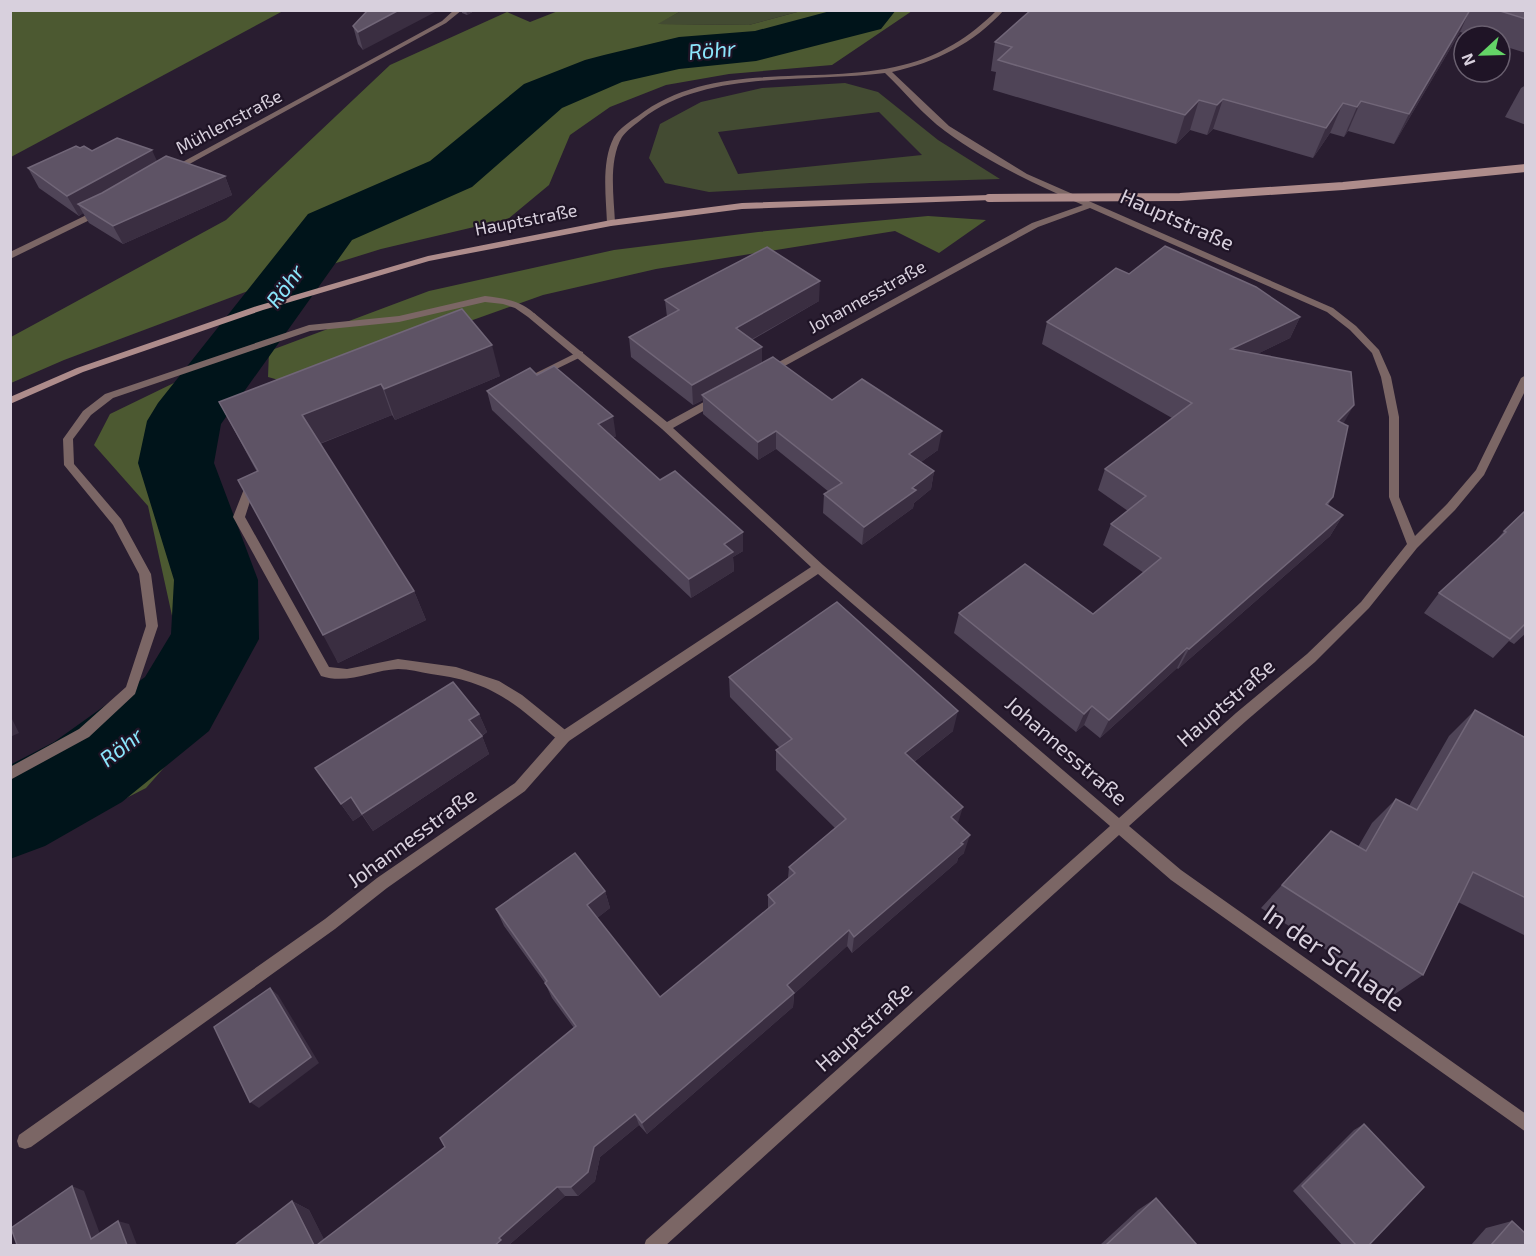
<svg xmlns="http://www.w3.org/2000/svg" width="1536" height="1256" viewBox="0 0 1536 1256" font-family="'Exo 2',sans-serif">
<rect width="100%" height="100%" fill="#291d30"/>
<g fill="#434b32" fill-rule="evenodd">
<path d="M681,11H801L749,25L657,24Z"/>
<path d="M845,83L878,92L938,140L1000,179L870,183L709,192L665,183L649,158L660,124L701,102L762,88ZM879,112L922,155L738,174L718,132Z"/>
</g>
<g fill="#4c5931">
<path d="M11,10H283V11L11,157Z"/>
<path d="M558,11H681L658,24L749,25L801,11H912L832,65L729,74L666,85L610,107L570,135L549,185L508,219L381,249L259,287L64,360L11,383V337L226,220L390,65L507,12L530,22Z"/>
<path d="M928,216L986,220L939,253L895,231L656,269L543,295L293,384L268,377L269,351L429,291L614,250L758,232Z"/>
<path d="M204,377L172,427L162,468L246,618L222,702L146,788L11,857V795L123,728L178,643L148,506L94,445L110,414L178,381Z"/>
</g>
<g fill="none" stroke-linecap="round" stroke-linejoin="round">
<path fill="#00141a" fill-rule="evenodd" d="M834,10H896L881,29L756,61L679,69L622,82L562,108L472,187L352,240L221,424L214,463L258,580L259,639L209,731L122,802L45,846L10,859V765L54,742L145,677L171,634L174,580L138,463L147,421L158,403L308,214L430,161L524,84L585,60L604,55L679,37L755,31Z"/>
<g fill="#7b6665" fill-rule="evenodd">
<path d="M485,296C504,298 522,301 536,315L534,317H528L515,308L503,304L485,302L399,322L310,331L113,398L91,415L73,439L74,464L121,519L151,574L158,626L135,694L89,737L10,780V767L79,729L126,687L146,626L139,574L113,525L64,465L63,439L83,411L105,394L309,325L399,316Z"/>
<path d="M580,351L583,352V356L542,376L539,377L534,374Z"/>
<path d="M249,485L254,489L245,517L329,667L347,669L398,659L456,667L499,681L522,695L569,733L570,737L569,741L564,743L559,741C513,702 493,682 431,674C420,672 409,669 398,669C372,670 348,685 321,676L233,517L244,489Z"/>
</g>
<g fill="#7b6665" fill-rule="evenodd">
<path d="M454,10H462L446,23L173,173L166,171L442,21Z"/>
<path d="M997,10H1004C973,44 936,62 892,72L949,126L1027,174L1333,308L1356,326L1379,350L1391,377L1399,417V497L1415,536L1447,504L1476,470L1521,378L1526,375V389L1484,475L1455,510L1417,548L1369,608L1315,662L1246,721L1129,826L1181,870L1526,1114V1132L1171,880L1119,835L665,1246H644L646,1240L1110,826L818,574L569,741L525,791L387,888L335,929L31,1147L25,1149L19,1147L17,1141L19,1135L325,919L377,878L515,783L559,733L811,567L662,429L528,317V313H534L667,422L713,397H721V401L673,428L823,565L1119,818L1236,713L1307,654L1361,602L1407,544L1389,497V417L1381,377L1372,353L1350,330L1327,312L1090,208L1038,227L772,373H766V369L1032,223L1083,205C1035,184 987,162 945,131C923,115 905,92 885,73C808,83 707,69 642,119C636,124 627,130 622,137C608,161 614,197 615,223L611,226L607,223C606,196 601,162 614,137C620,128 629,122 638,116C713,58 817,87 903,65C940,56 970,37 997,10Z"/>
<path d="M101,208L104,209V213L10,259V252Z"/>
</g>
<path fill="#ae8c8b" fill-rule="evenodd" d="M989,195L993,198L992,200L742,209L611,226L429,261L263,310L83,372L10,404V397L77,368L257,306L428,256L611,220L742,203Z"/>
<path stroke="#ae8c8b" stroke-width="8" d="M989,198L1180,197L1343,186L1526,168"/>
</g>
<g fill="#4f4457">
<path d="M368,10L363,50L358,44L353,26Z"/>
<path d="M462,10H476L467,15L462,13Z"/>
<path d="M1031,10H1526V53L1500,45V36H1474L1460,32L1394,144L1348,131L1344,137L1330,133L1313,158L1213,129L1207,135L1190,130L1176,144L993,90L996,72L991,71L995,42Z"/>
<path d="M1526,85V125L1505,117L1521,88Z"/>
<path d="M80,148L157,161L225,176L232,195L123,244L89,223L83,213L79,216L39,188L28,168Z"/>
<path d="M1129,274L1300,317L1290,338L1257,354L1343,423L1333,497L1328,505L1343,515L1330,536L1178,669L1177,668L1100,738L1084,725L1076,732L954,633L959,613L1093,614L1144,573L1103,545L1111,524L1128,511L1098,490L1105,469L1172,418L1042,344L1047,322Z"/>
<path d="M665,300L819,301L752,340L762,363L832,400L938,450L921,462L934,471L931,489L914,503L913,508L862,545L823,513L824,494L829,492L776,449L758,460L703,414V400L693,405L631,357L629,337L667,317Z"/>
<path d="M462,309L500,376L395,420L392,415L320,444L414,591L426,620L338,663L257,472L219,402Z"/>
<path d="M537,375L616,436L613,438L660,480L743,551L733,557L734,571L691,598L492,410L487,391Z"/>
<path d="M1526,510V633L1514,644L1509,641L1493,658L1424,613L1439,593L1495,542L1504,531Z"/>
<path d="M729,677L953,731L914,762L958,823L964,853L958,858L957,862L852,953L847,946L794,994L793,1007L647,1134L639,1125L600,1157L595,1181L578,1196H565L509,1245H235L292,1201L309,1210L324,1240L445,1147L574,1028L552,998L545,983L504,926L496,909L605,891L610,908L597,918L660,997L768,909V895L788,878L789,867L835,828L776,770V750L780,748L730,697Z"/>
<path d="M1475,710L1526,738V936L1458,902L1423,975L1395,994L1261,908L1331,831L1358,847L1372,823L1396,799L1409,806L1449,736Z"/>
<path d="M479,714L487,732L482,736L489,754L373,831L362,815L353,821L315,768Z"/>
<path d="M1364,1124L1369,1245H1342L1293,1191L1354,1130Z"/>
<path d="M1156,1198L1197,1245H1100L1138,1210Z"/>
<path d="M1512,1221L1526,1245H1471L1486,1228Z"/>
</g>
<g fill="#3a2e41">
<path d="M399,10H439L363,50L358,32Z"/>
<path d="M466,10H476L467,15Z"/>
<path d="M1470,10L1460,32L1394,144L1409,114Z"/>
<path d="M1223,99L1213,129L1207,135L1217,105Z"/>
<path d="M1199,100L1190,130L1176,144L1185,115Z"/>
<path d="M1361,101L1348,131L1344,137L1357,107Z"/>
<path d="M1343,103L1330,133L1313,158L1326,128Z"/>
<path d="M152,150L161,170L78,204L83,213L79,216L67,196Z"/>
<path d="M225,176L232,195L123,244L113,226Z"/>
<path d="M820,281L819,301L736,348V328Z"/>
<path d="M1300,317L1290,338L1222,371L1231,349Z"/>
<path d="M492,345L500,376L395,420L384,389Z"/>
<path d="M762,347V367L702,395L703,400L693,405L692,385Z"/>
<path d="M381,384L392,415L316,445L302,415Z"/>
<path d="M1354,405L1342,426L1338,421Z"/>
<path d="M613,416L616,436L602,444L598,424Z"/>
<path d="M776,431V449L758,460V442Z"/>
<path d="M942,431L938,450L907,472L909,454Z"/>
<path d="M934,471L931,489L914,503L913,508L862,545L864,527Z"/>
<path d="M1343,515L1330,536L1178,669L1189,649Z"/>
<path d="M743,532V551L733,557L734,571L691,598L689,579L724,544Z"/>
<path d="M414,591L426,620L338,663L323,635Z"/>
<path d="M1187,648L1177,668L1100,738L1109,720Z"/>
<path d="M1092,706L1084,725L1076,732L1084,714Z"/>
<path d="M958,711L953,731L901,772L905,753Z"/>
<path d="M479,714L487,732L479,737L482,736L489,754L373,831L362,814L469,720Z"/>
<path d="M10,715L19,733L10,737Z"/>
<path d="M351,797L362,815L353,821L341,804Z"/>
<path d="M963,807L957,826L951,817Z"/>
<path d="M970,835L964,853L958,858L957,862L852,953L854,937Z"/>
<path d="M605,891L610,908L592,922L587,905Z"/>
<path d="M849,930L847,946L794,994L793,1007L647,1134L642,1123L787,985Z"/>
<path d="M270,988L278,995L319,1063L259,1108L250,1102Z"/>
<path d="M635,1114L639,1125L600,1157L595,1181L578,1196L571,1187L594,1147Z"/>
<path d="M72,1186L84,1191L103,1242L91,1239Z"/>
<path d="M557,1187L565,1196L509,1245H495L499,1238Z"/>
<path d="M292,1201L309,1210L327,1245H314Z"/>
<path d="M118,1221L129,1224L137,1245H127Z"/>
</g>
<g fill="#5e5365" stroke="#716678" stroke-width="1.5">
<path d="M368,10H399L358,32L353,26Z"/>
<path d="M1031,10H1470L1409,114L1361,101L1357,107L1343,103L1326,128L1223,99L1217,105L1199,100L1185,115L998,60L1012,47L995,42Z"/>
<path d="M1497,10H1526V19Z"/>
<path d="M117,138L152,150L67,196L28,168L76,146L80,148L84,146L92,151Z"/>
<path d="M166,156L225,176L113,226L78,204L102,193Z"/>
<path d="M1165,246L1256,287L1300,317L1231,349L1351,372L1354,405L1338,421L1348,426L1333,497L1326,504L1343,515L1189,649L1187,648L1109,720L1092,706L1084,714L959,613L1025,564L1093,614L1161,558L1111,524L1146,496L1105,469L1192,403L1047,322L1116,268L1129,274Z"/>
<path d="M767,247L820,281L736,328L762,347L692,385L629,337L679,310L665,300Z"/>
<path d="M462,309L492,345L384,389L381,384L302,415L414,591L323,635L238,480L258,471L219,402Z"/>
<path d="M773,357L832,400L862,379L942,431L909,454L934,471L912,488L916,490L864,527L824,494L842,483L776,431L758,442L702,395Z"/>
<path d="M554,366L613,416L598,424L660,480L675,471L743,532L724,544L733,552L689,579L487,391L530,368L537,375Z"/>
<path d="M1526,510V623L1510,639L1439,593L1506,532L1504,531Z"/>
<path d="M837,602L958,711L905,753L963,807L951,817L970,835L961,843L963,844L854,937L849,930L787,985L794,993L642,1123L635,1114L594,1147L588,1172L571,1187H557L499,1238L501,1240L495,1245H317L445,1147L440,1138L576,1026L545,983L547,981L496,909L575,853L605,891L587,905L660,997L775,903L768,895L795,873L789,867L846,819L776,750L792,739L729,677Z"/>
<path d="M453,682L479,714L469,720L482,736L362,814L351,797L341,804L315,768Z"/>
<path d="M1475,710L1526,738V898L1473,872L1423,975L1282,885L1331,831L1366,851L1396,799L1417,810Z"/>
<path d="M270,988L311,1057L250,1102L214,1027Z"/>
<path d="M1364,1124L1424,1187L1369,1245H1356L1302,1186Z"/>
<path d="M72,1186L91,1239L118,1221L127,1245H17L11,1228Z"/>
<path d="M1156,1198L1197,1245H1106Z"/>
<path d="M292,1201L314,1245H235Z"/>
<path d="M1512,1221L1526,1234V1245H1491Z"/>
</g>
<g text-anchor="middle" stroke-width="4.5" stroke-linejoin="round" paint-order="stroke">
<g font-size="18" fill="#d8d0dd" stroke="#1f1426">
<text transform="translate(229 122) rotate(-28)" y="6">Mühlenstraße</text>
<text transform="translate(526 220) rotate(-11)" y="6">Hauptstraße</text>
<text transform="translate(867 297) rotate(-29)" y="6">Johannesstraße</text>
</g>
<g font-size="21" fill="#d8d0dd" stroke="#1f1426">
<text transform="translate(1177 220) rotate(24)" y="7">Hauptstraße</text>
<text transform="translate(1226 703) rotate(-41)" y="7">Hauptstraße</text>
<text transform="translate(1066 751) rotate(41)" y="7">Johannesstraße</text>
<text transform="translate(412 838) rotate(-36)" y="7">Johannesstraße</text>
<text transform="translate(864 1027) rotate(-42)" y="7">Hauptstraße</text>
</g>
<g font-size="22" font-style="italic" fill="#8be6fc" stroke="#1f1426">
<text transform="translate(712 50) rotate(-5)" y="8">Röhr</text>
<text transform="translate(285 286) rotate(-53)" y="8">Röhr</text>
<text transform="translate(121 747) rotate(-38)" y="8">Röhr</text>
</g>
<g font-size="26" fill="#d8d0dd" stroke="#1f1426">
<text transform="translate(1334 958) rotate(35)" y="9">In der Schlade</text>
</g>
</g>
<rect width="1536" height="1256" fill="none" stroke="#d8d0dd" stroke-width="24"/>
<g transform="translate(1482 54) rotate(248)"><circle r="28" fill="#1f1426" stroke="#695f6f" stroke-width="1.5"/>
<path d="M0-4.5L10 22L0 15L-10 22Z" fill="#64d467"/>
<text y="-9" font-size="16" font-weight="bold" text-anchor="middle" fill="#d8d0dd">N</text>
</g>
</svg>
